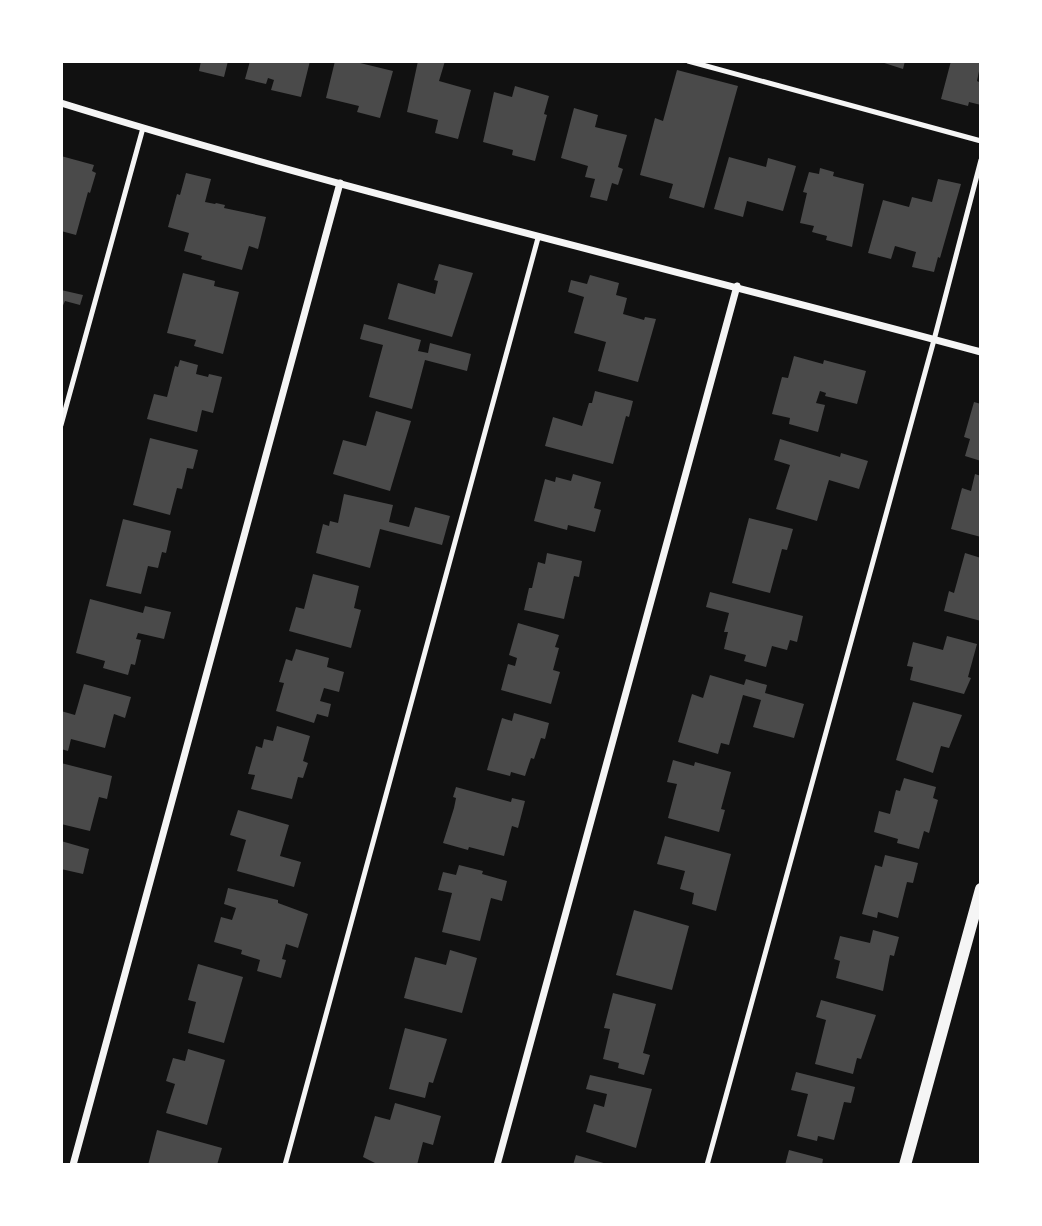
<svg xmlns="http://www.w3.org/2000/svg" width="1042" height="1226" viewBox="0 0 1042 1226" font-family="'Sofia Sans Condensed',sans-serif">
<rect width="100%" height="100%" fill="#111"/>
<g fill="#4a4a4a">
<path d="M201,61H228L224,77L199,71Z"/>
<path d="M250,61H310L301,97L271,90L274,80L268,78L266,84L245,79Z"/>
<path d="M335,61H361L360,63L393,71L380,118L357,112L359,106L326,98Z"/>
<path d="M418,61H445L439,81L471,90L458,139L435,133L438,120L407,112Z"/>
<path d="M878,61H905L903,69Z"/>
<path d="M951,61H981L977,81L981,83V105L969,102L968,106L941,99Z"/>
<path d="M677,70L738,86L704,208L669,198L673,184L640,175L655,118L663,121Z"/>
<path d="M515,86L549,96L544,114L547,115L535,161L512,155L513,150L483,142L494,92L512,97Z"/>
<path d="M574,108L598,115L595,127L627,135L618,167L623,169L618,185L612,183L607,201L590,197L595,179L585,177L588,166L561,158Z"/>
<path d="M61,156L94,165L92,171L96,173L90,193L88,192L76,235L61,231Z"/>
<path d="M729,157L766,167L768,158L796,166L783,211L747,201L743,217L714,209Z"/>
<path d="M820,168L834,172L833,176L864,184L852,247L826,240L827,236L812,232L814,226L800,223L807,193L803,192L809,172L819,174Z"/>
<path d="M186,173L211,179L205,202L215,204L216,203L225,205L224,208L266,217L258,249L249,246L242,270L201,259L202,256L184,251L189,233L168,227L177,194L180,195Z"/>
<path d="M938,179L961,184L940,258L938,257L934,272L912,267L916,252L895,246L891,259L868,253L883,200L909,207L912,197L932,202Z"/>
<path d="M439,264L473,273L452,337L388,319L398,283L435,294L438,281L434,280Z"/>
<path d="M183,273L215,281L214,286L239,292L223,354L194,346L196,340L167,333Z"/>
<path d="M590,275L619,283L616,295L627,298L623,314L644,320L645,317L656,319L638,382L598,371L606,342L574,333L584,297L568,292L571,280L587,284Z"/>
<path d="M61,290L83,295L80,305L65,301L61,310Z"/>
<path d="M364,324L421,340L418,351L428,353L430,343L471,354L467,371L425,360L412,409L369,397L383,345L360,339Z"/>
<path d="M794,356L823,364L824,360L866,371L857,404L825,396L826,393L820,391L816,403L825,405L818,432L789,424L790,418L772,414L782,377L788,378Z"/>
<path d="M180,360L198,365L196,374L208,377L209,374L222,377L213,413L202,410L197,432L147,419L154,394L167,397L175,366L178,367Z"/>
<path d="M595,391L633,401L629,417L626,416L613,464L545,446L553,417L582,426L589,403H592Z"/>
<path d="M974,402L981,404V461L965,456L970,439L964,437Z"/>
<path d="M376,411L411,421L390,491L333,474L343,440L366,446Z"/>
<path d="M150,438L198,450L193,469L187,468L182,489L177,488L170,515L133,505Z"/>
<path d="M780,439L840,457L841,453L868,461L859,489L829,480L817,521L776,509L790,465L774,460Z"/>
<path d="M573,474L601,482L594,508L601,510L595,532L568,525L567,530L534,521L545,479L555,482L556,477L571,481Z"/>
<path d="M975,474L981,476V537L951,529L962,488L971,491Z"/>
<path d="M344,494L393,505L389,522L409,527L415,507L450,516L442,545L380,529L370,568L316,553L323,524L329,526L330,521L338,523Z"/>
<path d="M749,518L793,529L787,550L782,549L770,593L732,583Z"/>
<path d="M123,519L171,531L166,553L162,552L158,568L148,566L141,594L106,586Z"/>
<path d="M547,553L582,561L579,577L574,576L564,619L524,610L529,588H532L538,562L545,564Z"/>
<path d="M965,553L981,558V621L944,611L949,591L954,593Z"/>
<path d="M313,574L359,586L354,608L361,610L351,648L289,631L296,607L304,609Z"/>
<path d="M710,592L803,616L797,642L790,640L787,650L772,646L766,667L744,661L746,655L724,649L728,632H724L729,613L706,607Z"/>
<path d="M90,599L143,613L145,606L171,612L164,639L138,633L136,639L141,640L135,665L131,664L128,675L103,668L105,661L76,653Z"/>
<path d="M518,623L559,635L555,647L559,648L553,670L560,672L551,704L501,690L508,664L515,666L517,658L509,655Z"/>
<path d="M947,636L977,644L968,677L971,678L964,694L910,680L913,667L907,666L913,642L943,650Z"/>
<path d="M296,649L329,658L327,667L344,672L339,692L324,688L320,701L331,704L328,717L317,714L314,723L276,711L284,683L279,682L286,659L292,661Z"/>
<path d="M710,675L744,685L746,679L767,685L765,693L804,704L794,738L753,727L761,700L743,695L729,745L721,743L718,754L678,742L692,694L703,698Z"/>
<path d="M84,684L131,697L125,718L114,714L105,748L71,739L68,751L61,749V711L75,715Z"/>
<path d="M913,702L962,715L949,748L941,746L933,773L896,760Z"/>
<path d="M514,713L549,723L545,739L541,738L534,759L531,758L525,776L511,772L510,776L487,770L502,718L512,721Z"/>
<path d="M277,726L310,736L303,761L308,763L303,778L298,777L292,799L251,789L255,775L248,774L256,746L262,748L264,739L273,741Z"/>
<path d="M673,760L694,766L695,762L731,772L721,809L725,810L719,832L668,818L677,784L667,782Z"/>
<path d="M61,763L112,776L107,799L99,797L90,831L61,824Z"/>
<path d="M904,778L936,787L933,798L938,800L929,833L924,831L919,849L897,843L898,839L874,832L879,811L890,814L896,790L900,791Z"/>
<path d="M456,787L511,802L512,798L525,801L518,828L512,826L504,856L469,847L468,850L443,843L454,808L456,798L453,797Z"/>
<path d="M238,810L289,825L280,856L301,862L294,887L237,871L246,840L230,835Z"/>
<path d="M665,836L731,854L716,911L692,904L694,893L680,889L685,871L657,864Z"/>
<path d="M61,841L89,849L83,874L61,869Z"/>
<path d="M885,855L918,863L913,883L907,882L898,918L878,912L877,918L862,914L875,865L882,867Z"/>
<path d="M459,865L483,871L482,874L507,881L502,901L491,898L480,941L442,932L452,893L438,890L443,872L456,875Z"/>
<path d="M228,888L278,900V903L308,914L298,948L286,944L282,959L286,960L281,978L257,971L260,960L241,954L242,950L214,942L221,917L232,920L236,908L224,904Z"/>
<path d="M634,910L689,926L672,990L616,975Z"/>
<path d="M873,930L899,937L894,956L890,955L883,991L836,978L840,961L834,959L840,936L870,943Z"/>
<path d="M450,950L477,958L462,1013L404,998L415,957L446,965Z"/>
<path d="M198,964L243,977L224,1043L188,1033L196,1002L188,1000Z"/>
<path d="M613,993L656,1004L643,1053L650,1055L644,1075L618,1068L619,1063L603,1059L610,1029L604,1028Z"/>
<path d="M821,1000L876,1015L861,1059L857,1058L853,1074L815,1064L826,1020L816,1017Z"/>
<path d="M405,1028L447,1039L433,1083L429,1082L425,1098L389,1089Z"/>
<path d="M188,1049L225,1060L207,1125L166,1113L175,1084L166,1081L173,1058L185,1061Z"/>
<path d="M796,1072L855,1087L851,1103L844,1102L834,1140L818,1136L817,1141L797,1136L808,1094L791,1090Z"/>
<path d="M590,1075L652,1089L636,1148L586,1132L594,1104L604,1107L607,1094L586,1089Z"/>
<path d="M395,1103L441,1116L433,1145L423,1142L417,1165H379L363,1157L375,1116L390,1120Z"/>
<path d="M157,1130L222,1148L217,1165H148Z"/>
<path d="M789,1150L823,1159L822,1165H785Z"/>
<path d="M576,1155L607,1164V1165H573Z"/>
</g>
<g fill="none" stroke-linecap="round" stroke-linejoin="round">
<g stroke="#f5f5f5" stroke-width="5">
<path d="M688,61L981,141"/>
<path d="M61,425L143,128"/>
<path d="M285,1165L538,238"/>
<path d="M707,1165L934,340L981,160"/>
</g>
<g stroke="#f5f5f5" stroke-width="7">
<path d="M61,103C365,197 674,269 981,352"/>
<path d="M73,1165L340,183"/>
<path d="M497,1165L737,286"/>
</g>
<path stroke="#f5f5f5" stroke-width="12" d="M905,1165L981,889"/>
</g>
<rect width="1042" height="1226" fill="none" stroke="#ffffff" stroke-width="126"/>
</svg>
